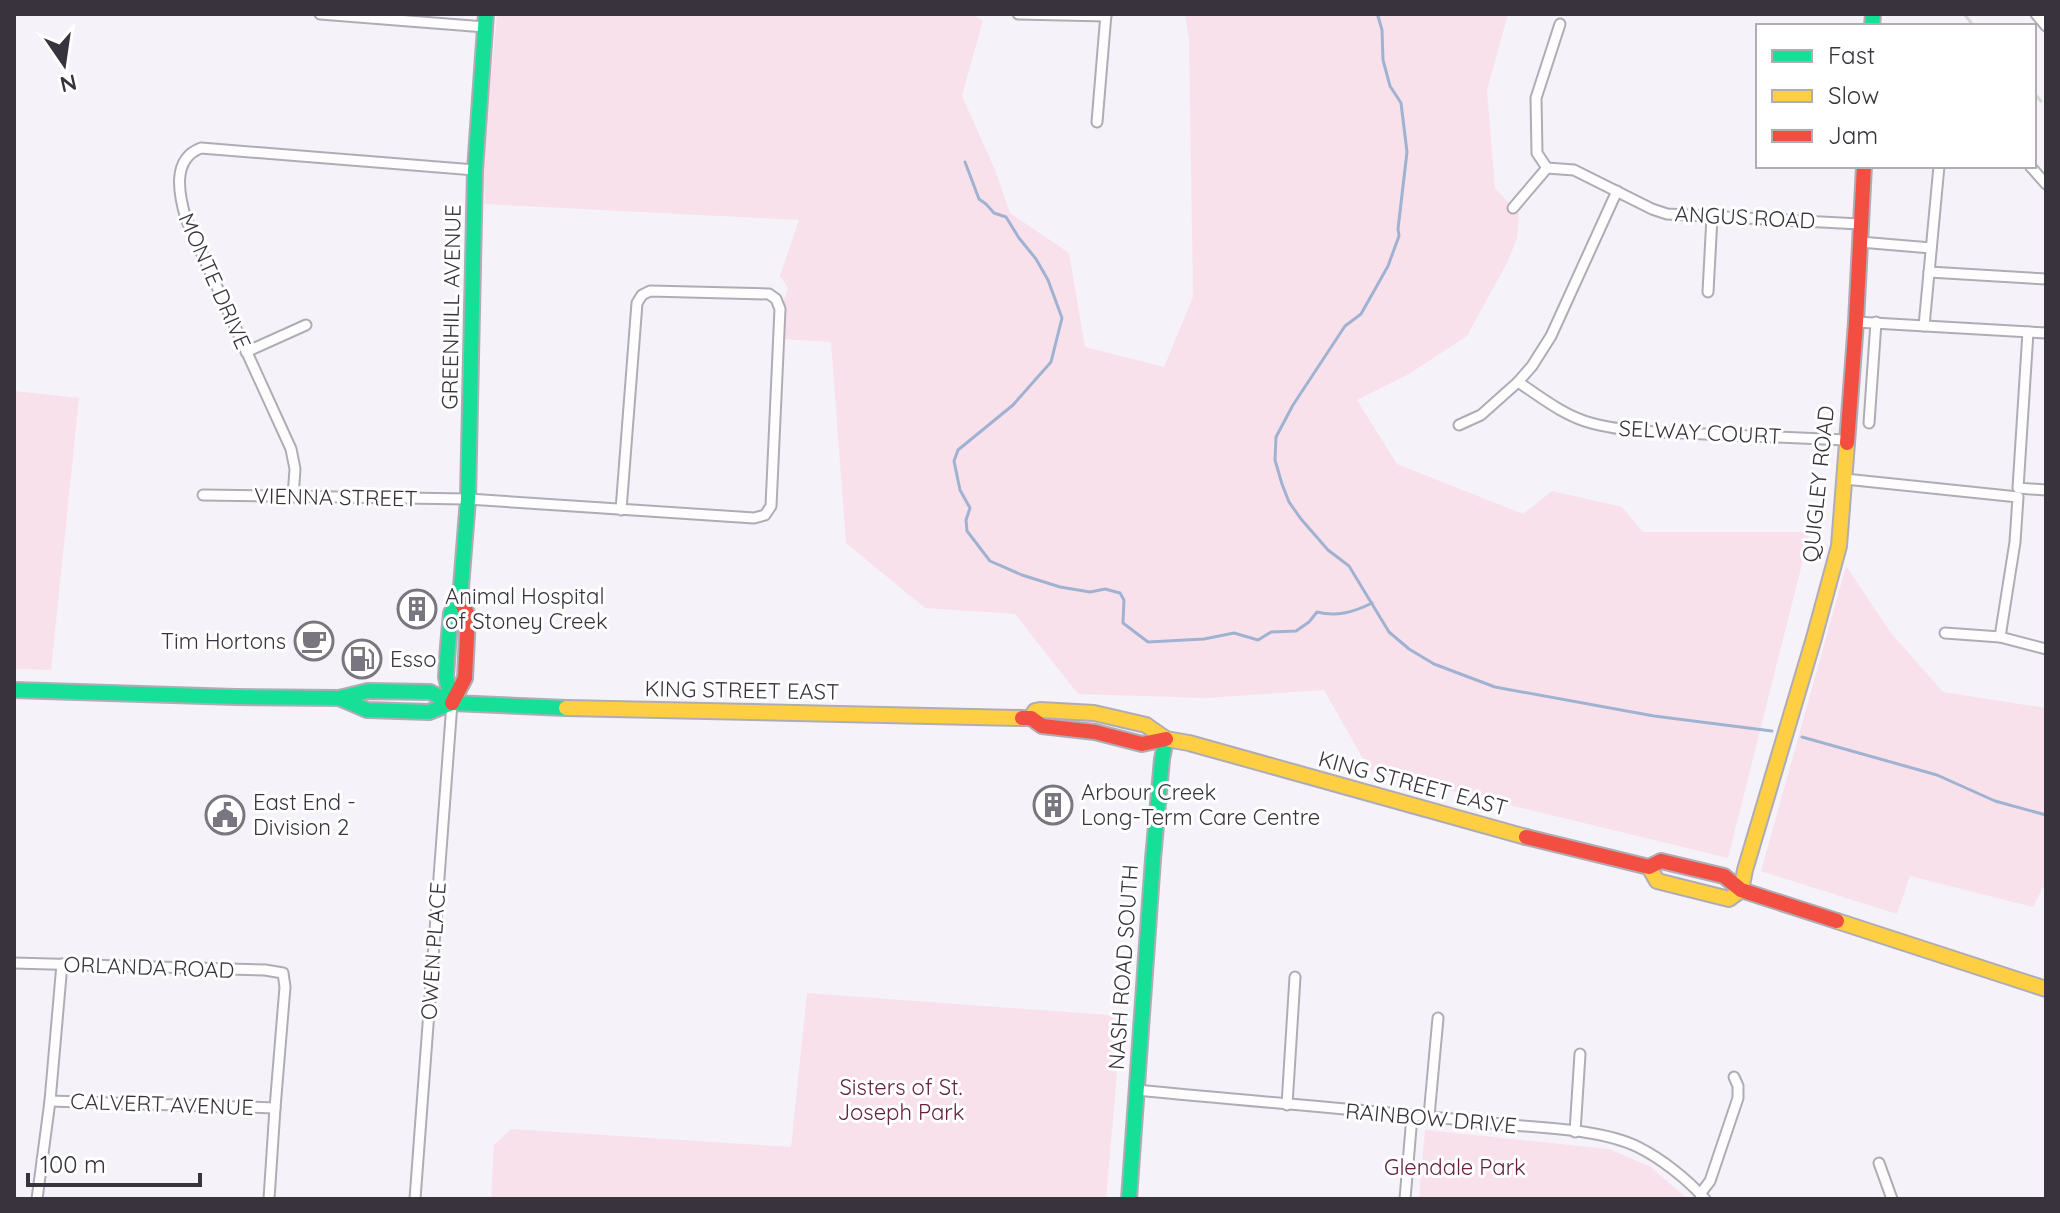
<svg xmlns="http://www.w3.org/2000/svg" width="2060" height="1213" viewBox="0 0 2060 1213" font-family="Quicksand,sans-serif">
<rect width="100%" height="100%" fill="#f5f2fa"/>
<g fill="#f9e1ec">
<path d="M497,14H970L983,20L962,96L995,170L1010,213L1069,253L1085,347L1164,367L1193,297L1189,39L1185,14H1508L1487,90L1495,188L1519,214L1517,238L1508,261L1467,336L1409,374L1357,400L1397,464L1523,514L1552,491L1622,507L1643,532H1810L1728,858L1370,771L1324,690L1206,698L1078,694L1015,614L925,608L846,543L831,342L782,339L781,309L788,288L780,276L799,220L485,204L483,156Z"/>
<path d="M14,391L79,398L51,670L14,669Z"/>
<path d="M1846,566L1891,633L1943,692L2046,708V887H2043L2033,907L1910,876L1897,914L1761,871Z"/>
<path d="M807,993L1122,1016L1106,1199H491L494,1145L511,1129L791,1147Z"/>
<path d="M1425,1130L1609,1149L1649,1166L1688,1199H1419Z"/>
</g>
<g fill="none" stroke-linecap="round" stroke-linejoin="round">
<g stroke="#a0b2d2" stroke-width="3">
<path d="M1376,14L1378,16L1382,30L1383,60L1390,86L1401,103L1407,152L1398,229L1399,236L1388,266L1361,314L1345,326L1293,405L1276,437L1275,460L1282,484L1289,502L1301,519L1328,550L1349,566L1389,632L1409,649L1434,664L1495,687L1654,716L1772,731"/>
<path d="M965,162L979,199L986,204L994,213L1006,217L1019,238L1036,259L1048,280L1062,318L1051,362L1013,405L958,450L954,461L960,490L970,508L966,520L967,531L990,561L1022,575L1060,587L1090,592L1105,589L1120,593L1124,600L1123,623L1148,642L1204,639L1234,633L1258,640L1271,632L1296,631L1309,622L1317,612C1337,617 1354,612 1372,603"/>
<path d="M1802,737L1937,775L1995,801L2046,815"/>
</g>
<defs>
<g id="street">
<path d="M320,14L485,27"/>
<path d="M1018,14L1106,16"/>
<path d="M2036,14L2046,26"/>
<path d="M1097,122L1106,14"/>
<path d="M2030,166L2046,184"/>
<path d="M1547,168L1574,170L1652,209L1667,214L1860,224"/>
<path d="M1547,168L1537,153L1536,98L1560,24"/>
<path d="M1513,208L1547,168"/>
<path d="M1860,242L1931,248"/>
<path d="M1929,272L2046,279"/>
<path d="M1708,292L1712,217"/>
<path d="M1856,322L2046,333"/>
<path d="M1924,326L1939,166"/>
<path d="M2028,332L2018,488L2046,490"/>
<path d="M246,352L306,325"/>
<path d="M1518,382C1541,397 1564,416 1591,423C1605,427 1620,429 1635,431L1846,440"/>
<path d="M1869,423L1876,322"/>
<path d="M1459,425L1481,415L1518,382L1532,366L1551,336L1617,191"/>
<path d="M1845,479L2018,497L2015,542L2000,637"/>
<path d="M203,495L468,499L754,518L765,515L771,506L780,309L776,299L769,294L650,291L642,295L637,303L621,510"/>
<path d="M293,497L295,469L291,449L186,219C179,195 171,159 201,148L475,170"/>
<path d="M1945,633L2000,637L2046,649"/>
<path d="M14,963L265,970L283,973L285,987L275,1108L269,1199"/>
<path d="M1137,1090C1258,1102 1379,1111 1500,1124C1541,1128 1602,1129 1638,1147C1662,1159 1687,1179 1705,1199"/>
<path d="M50,1101L275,1108"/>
<path d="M1287,1105L1295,977"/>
<path d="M1429,1116L1438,1018"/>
<path d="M1575,1132L1580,1054"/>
<path d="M1879,1163L1892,1199"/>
<path d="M1700,1194L1710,1181L1738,1098V1086L1734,1077"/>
<path d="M37,1199L50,1101L62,964"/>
<path d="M415,1199L452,703"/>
<path d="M1405,1199L1412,1116"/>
</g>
<g id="fast">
<path d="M1872,26L1873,14"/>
<path d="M14,690L236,697L339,698L368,691L430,692L452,703L566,708"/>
<path d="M339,698L367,710L429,712L452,703"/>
<path d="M452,703L446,677L448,646L451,613L460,600L468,499L475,170L486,14"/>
<path d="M1129,1199L1153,859L1162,759L1166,739"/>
</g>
<g id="slow">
<path d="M566,708L1022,718"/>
<path d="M1031,718L1035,711L1040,710L1094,713L1146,725L1166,739L1189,743L1526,837"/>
<path d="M1649,867L1657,881L1729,899L1741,890"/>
<path d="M1741,890L1745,870L1814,638L1839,546L1847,443"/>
<path d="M1837,921L2046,989"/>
</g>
<g id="jam">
<path d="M1847,443L1856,322L1864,166"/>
<path d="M452,703L465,678L468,615L460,600"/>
<path d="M1022,718H1031L1042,726L1095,732L1142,744L1166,739"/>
<path d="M1526,837L1649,867L1661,861L1724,876L1741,890L1837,921"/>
</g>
</defs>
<use href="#street" stroke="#b0acb5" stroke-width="13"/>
<use href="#fast" stroke="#b0acb5" stroke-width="18"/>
<use href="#slow" stroke="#b0acb5" stroke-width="18"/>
<use href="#jam" stroke="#b0acb5" stroke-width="18"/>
<use href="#street" stroke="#fefdfe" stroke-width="9"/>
<use href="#fast" stroke="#16e098" stroke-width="14"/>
<use href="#slow" stroke="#ffcf43" stroke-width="14"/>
<use href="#jam" stroke="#f24e42" stroke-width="14"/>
<g stroke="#d6d5d8" stroke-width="3" stroke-dasharray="12 6" stroke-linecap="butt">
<path d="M1964,14L1974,26"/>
<path d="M2034,93L2046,107"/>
</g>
</g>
<defs>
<symbol id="building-ring" viewBox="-11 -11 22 22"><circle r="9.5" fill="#fff" stroke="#7a767f" stroke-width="1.5"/><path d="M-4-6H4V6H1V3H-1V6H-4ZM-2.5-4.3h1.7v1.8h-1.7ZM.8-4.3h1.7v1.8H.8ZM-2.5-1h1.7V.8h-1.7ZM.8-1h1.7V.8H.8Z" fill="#7a767f"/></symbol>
<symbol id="cafe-ring" viewBox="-11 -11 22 22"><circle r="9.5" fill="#fff" stroke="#7a767f" stroke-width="1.5"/><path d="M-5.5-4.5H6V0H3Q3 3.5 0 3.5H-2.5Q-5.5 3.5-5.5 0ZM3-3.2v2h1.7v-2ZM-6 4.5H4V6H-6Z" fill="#7a767f"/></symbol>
<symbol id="fuel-ring" viewBox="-11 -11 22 22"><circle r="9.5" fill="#fff" stroke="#7a767f" stroke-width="1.5"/><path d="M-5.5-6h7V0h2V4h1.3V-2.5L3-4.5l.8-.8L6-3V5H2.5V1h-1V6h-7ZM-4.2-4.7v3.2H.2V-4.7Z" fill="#7a767f"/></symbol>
<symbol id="civic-ring" viewBox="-11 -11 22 22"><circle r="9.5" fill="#fff" stroke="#7a767f" stroke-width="1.5"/><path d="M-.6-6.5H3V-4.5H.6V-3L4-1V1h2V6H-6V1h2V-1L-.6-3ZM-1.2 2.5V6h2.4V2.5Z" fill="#7a767f"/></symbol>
</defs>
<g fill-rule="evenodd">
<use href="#building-ring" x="395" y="587" width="44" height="44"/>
<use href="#cafe-ring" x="292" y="619" width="44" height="44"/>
<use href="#fuel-ring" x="340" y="637" width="44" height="44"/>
<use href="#building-ring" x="1031" y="783" width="44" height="44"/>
<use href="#civic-ring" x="203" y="793" width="44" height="44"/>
</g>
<g text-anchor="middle" stroke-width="6" stroke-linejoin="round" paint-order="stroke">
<g font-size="22" fill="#38333d" stroke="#fff">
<text transform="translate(1745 217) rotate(3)" y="8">ANGUS ROAD</text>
<text transform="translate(215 281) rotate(66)" y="8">MONTE DRIVE</text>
<text transform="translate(451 307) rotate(-89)" y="8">GREENHILL AVENUE</text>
<text transform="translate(1700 432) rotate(3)" y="8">SELWAY COURT</text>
<text transform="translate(1818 484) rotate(-84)" y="8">QUIGLEY ROAD</text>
<text transform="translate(336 497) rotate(1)" y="8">VIENNA STREET</text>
<text transform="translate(742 690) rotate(1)" y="8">KING STREET EAST</text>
<text transform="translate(1413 783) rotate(15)" y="8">KING STREET EAST</text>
<text transform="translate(433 951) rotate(-86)" y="8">OWEN PLACE</text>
<text transform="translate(149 967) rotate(2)" y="8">ORLANDA ROAD</text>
<text transform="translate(1123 967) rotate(-86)" y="8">NASH ROAD SOUTH</text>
<text transform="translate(162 1104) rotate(2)" y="8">CALVERT AVENUE</text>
<text transform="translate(1431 1118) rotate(5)" y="8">RAINBOW DRIVE</text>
</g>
<g font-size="22" fill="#38333d" stroke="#fff" text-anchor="start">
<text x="445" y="604">Animal Hospital<tspan x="445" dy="25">of Stoney Creek</tspan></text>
<text x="286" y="649" text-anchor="end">Tim Hortons</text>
<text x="390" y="667">Esso</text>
<text x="1081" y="800">Arbour Creek<tspan x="1081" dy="25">Long-Term Care Centre</tspan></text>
<text x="253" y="810">East End -<tspan x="253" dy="25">Division 2</tspan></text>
</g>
<g font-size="22" fill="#64223e" stroke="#fff">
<text x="901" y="1095">Sisters of St.<tspan x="901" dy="25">Joseph Park</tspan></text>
<text x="1455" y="1175">Glendale Park</text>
</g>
</g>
<rect width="2060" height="1213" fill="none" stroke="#38333d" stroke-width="32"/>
<rect x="1756" y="24" width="280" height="144" fill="#ffffff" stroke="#afadb1" stroke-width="2"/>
<rect x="1772" y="50" width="40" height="12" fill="#16e098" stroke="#afadb1" stroke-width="2"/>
<text x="1828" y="64" font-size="24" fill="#38333d">Fast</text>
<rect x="1772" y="90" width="40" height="12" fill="#ffcf43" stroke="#afadb1" stroke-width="2"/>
<text x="1828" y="104" font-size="24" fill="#38333d">Slow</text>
<rect x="1772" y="130" width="40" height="12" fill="#f24e42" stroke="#afadb1" stroke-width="2"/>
<text x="1828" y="144" font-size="24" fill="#38333d">Jam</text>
<g transform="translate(64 64) rotate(167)" stroke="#ffffff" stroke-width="6" paint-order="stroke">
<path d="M0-6L14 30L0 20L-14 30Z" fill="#38333d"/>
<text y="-12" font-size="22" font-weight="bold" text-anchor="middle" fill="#38333d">N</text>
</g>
<path d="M28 1173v12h172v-12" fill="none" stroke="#38333d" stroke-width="4"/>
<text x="40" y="1173" font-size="24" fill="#38333d" stroke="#ffffff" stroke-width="6" paint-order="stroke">100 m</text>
</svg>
